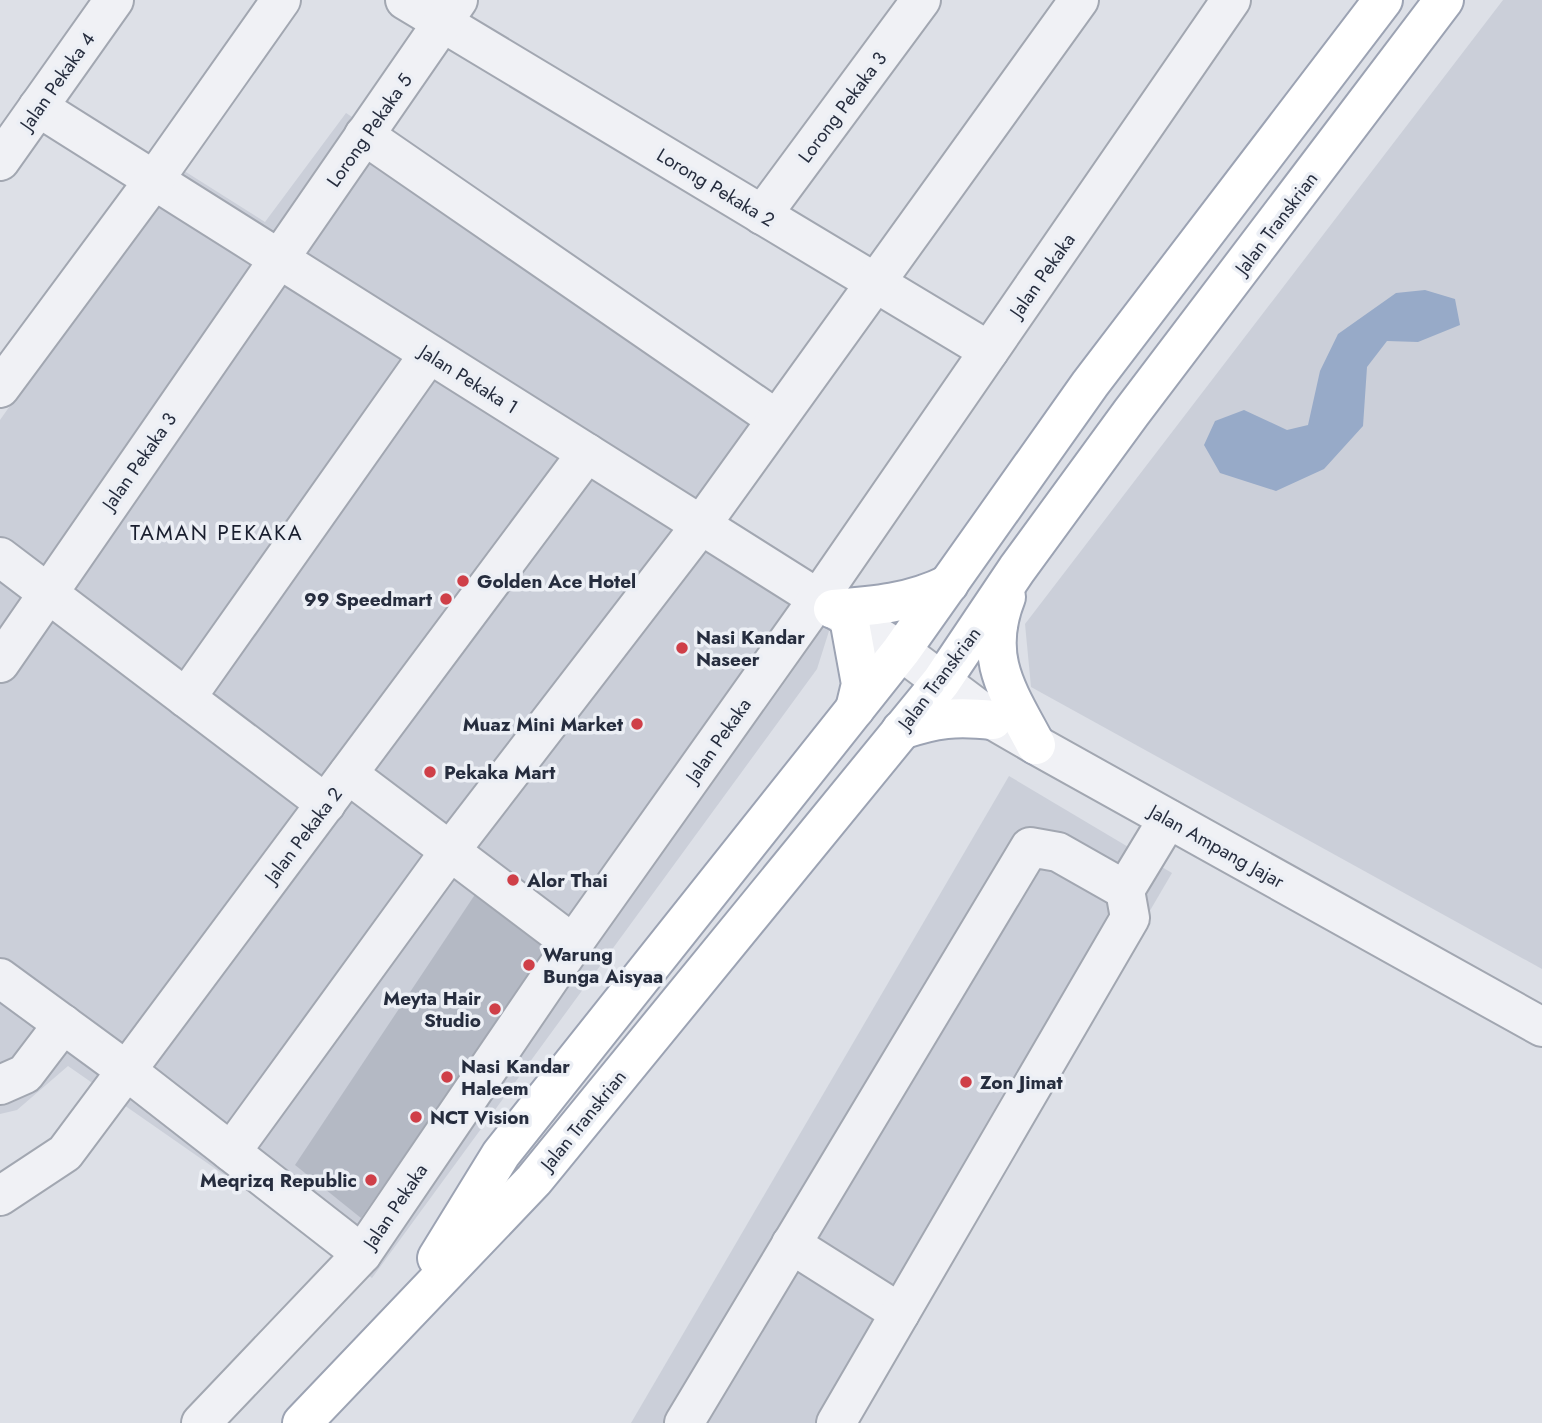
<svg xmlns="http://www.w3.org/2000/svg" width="1542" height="1423" viewBox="0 0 1542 1423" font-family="Jost,sans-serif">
<rect width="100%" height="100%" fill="#dde0e7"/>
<g fill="#cbcfd9">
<path d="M1503,0H1542V969L1031,687L1025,624Z"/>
<path d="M346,113L799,409L728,517L842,590L817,669L372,1278L68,1066L17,1110L0,1114V420L178,167L265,222Z"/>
<path d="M1009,776L1172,873L850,1423H631Z"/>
</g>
<path fill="#97aac8" d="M1425,290L1455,299L1460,325L1418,342L1387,341L1367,367L1363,426L1324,469L1276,491L1220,473L1204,445L1215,421L1244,410L1287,430L1308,425L1320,371L1338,334L1396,293Z"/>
<path fill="#b4b9c4" d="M480,887L554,940L361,1218L295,1165Z"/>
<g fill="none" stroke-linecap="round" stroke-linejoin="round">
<defs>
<g id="minor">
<path d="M405,0L989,351"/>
<path d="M38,107L901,651L993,720L1036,745L1542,1027"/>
<path d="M364,135L776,419"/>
<path d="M0,161L114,0"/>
<path d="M762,215L921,0"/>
<path d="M0,388L154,180L281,0"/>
<path d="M0,557L326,804"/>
<path d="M0,663L458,0"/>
<path d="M186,698L429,354"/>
<path d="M348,774L573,944"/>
<path d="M0,978L127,1071L362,1254"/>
<path d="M0,1085L25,1074L63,1024"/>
<path d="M231,1152L450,851L701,525L1079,0"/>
<path d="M0,1196L65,1153L587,453"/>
<path d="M791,1244L900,1313"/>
<path d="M201,1423L362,1254L573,944L818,599L1231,0"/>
<path d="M684,1423L1030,847L1058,852L1125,890"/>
<path d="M836,1423L1130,918L1125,890L1168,819"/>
</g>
<g id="major">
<path d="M1006,597C982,658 1008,692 1036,745"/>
<path d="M833,609C874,606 911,603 949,584"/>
<path d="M849,618L861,684L855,709"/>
<path d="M901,730C936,718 956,716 993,720"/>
<path d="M437,1258L501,1154L901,651L1090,384L1383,0"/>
<path d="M302,1423L534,1180L941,682L1017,569L1131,413L1444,0"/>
</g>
</defs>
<use href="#minor" stroke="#a2a7b1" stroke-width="42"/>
<use href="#major" stroke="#9ca3b3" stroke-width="42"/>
<use href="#minor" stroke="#f0f1f5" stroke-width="38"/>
<use href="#major" stroke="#fff" stroke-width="38"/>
</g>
<g fill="#cf3f48" stroke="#eceff5" stroke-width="2.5">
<circle cx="463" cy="581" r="7"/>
<circle cx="446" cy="599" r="7"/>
<circle cx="682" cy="648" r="7"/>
<circle cx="637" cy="724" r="7"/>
<circle cx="430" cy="772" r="7"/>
<circle cx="513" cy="880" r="7"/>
<circle cx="529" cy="965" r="7"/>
<circle cx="495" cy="1009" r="7"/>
<circle cx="447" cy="1077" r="7"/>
<circle cx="966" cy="1082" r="7"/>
<circle cx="416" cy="1117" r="7"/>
<circle cx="371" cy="1180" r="7"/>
</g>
<g text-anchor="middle" stroke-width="7" stroke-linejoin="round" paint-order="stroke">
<g font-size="19" fill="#262d3e" stroke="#eceff5">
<text transform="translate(57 81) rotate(-55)" y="7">Jalan Pekaka 4</text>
<text transform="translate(842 107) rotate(-53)" y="7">Lorong Pekaka 3</text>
<text transform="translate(369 130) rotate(-55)" y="7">Lorong Pekaka 5</text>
<text transform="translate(716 187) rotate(31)" y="7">Lorong Pekaka 2</text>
<text transform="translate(1276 223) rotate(-53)" y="7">Jalan Transkrian</text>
<text transform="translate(1042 275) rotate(-55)" y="7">Jalan Pekaka</text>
<text transform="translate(469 379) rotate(32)" y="7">Jalan Pekaka 1</text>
<text transform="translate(139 461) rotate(-55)" y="7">Jalan Pekaka 3</text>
<text transform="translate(939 678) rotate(-53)" y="7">Jalan Transkrian</text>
<text transform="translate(718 740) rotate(-55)" y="7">Jalan Pekaka</text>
<text transform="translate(303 835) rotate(-53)" y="7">Jalan Pekaka 2</text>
<text transform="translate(1217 846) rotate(29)" y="7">Jalan Ampang Jajar</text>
<text transform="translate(583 1120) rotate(-51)" y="7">Jalan Transkrian</text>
<text transform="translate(395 1206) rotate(-56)" y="7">Jalan Pekaka</text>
</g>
<g font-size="19" font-weight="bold" fill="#262d3e" stroke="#eceff5" text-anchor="start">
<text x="477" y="588">Golden Ace Hotel</text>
<text x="432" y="606" text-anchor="end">99 Speedmart</text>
<text x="696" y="644">Nasi Kandar<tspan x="696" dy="22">Naseer</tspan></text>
<text x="623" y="731" text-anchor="end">Muaz Mini Market</text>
<text x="444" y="779">Pekaka Mart</text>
<text x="527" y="887">Alor Thai</text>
<text x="543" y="961">Warung<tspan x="543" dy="22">Bunga Aisyaa</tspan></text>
<text x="481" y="1005" text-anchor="end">Meyta Hair<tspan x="481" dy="22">Studio</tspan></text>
<text x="461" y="1073">Nasi Kandar<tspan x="461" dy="22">Haleem</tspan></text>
<text x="980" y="1089">Zon Jimat</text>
<text x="430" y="1124">NCT Vision</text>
<text x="357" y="1187" text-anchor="end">Meqrizq Republic</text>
</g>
<g font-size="21" letter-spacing="2" fill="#191e2e" stroke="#eceff5">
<text x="217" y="540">TAMAN PEKAKA</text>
</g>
</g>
</svg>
